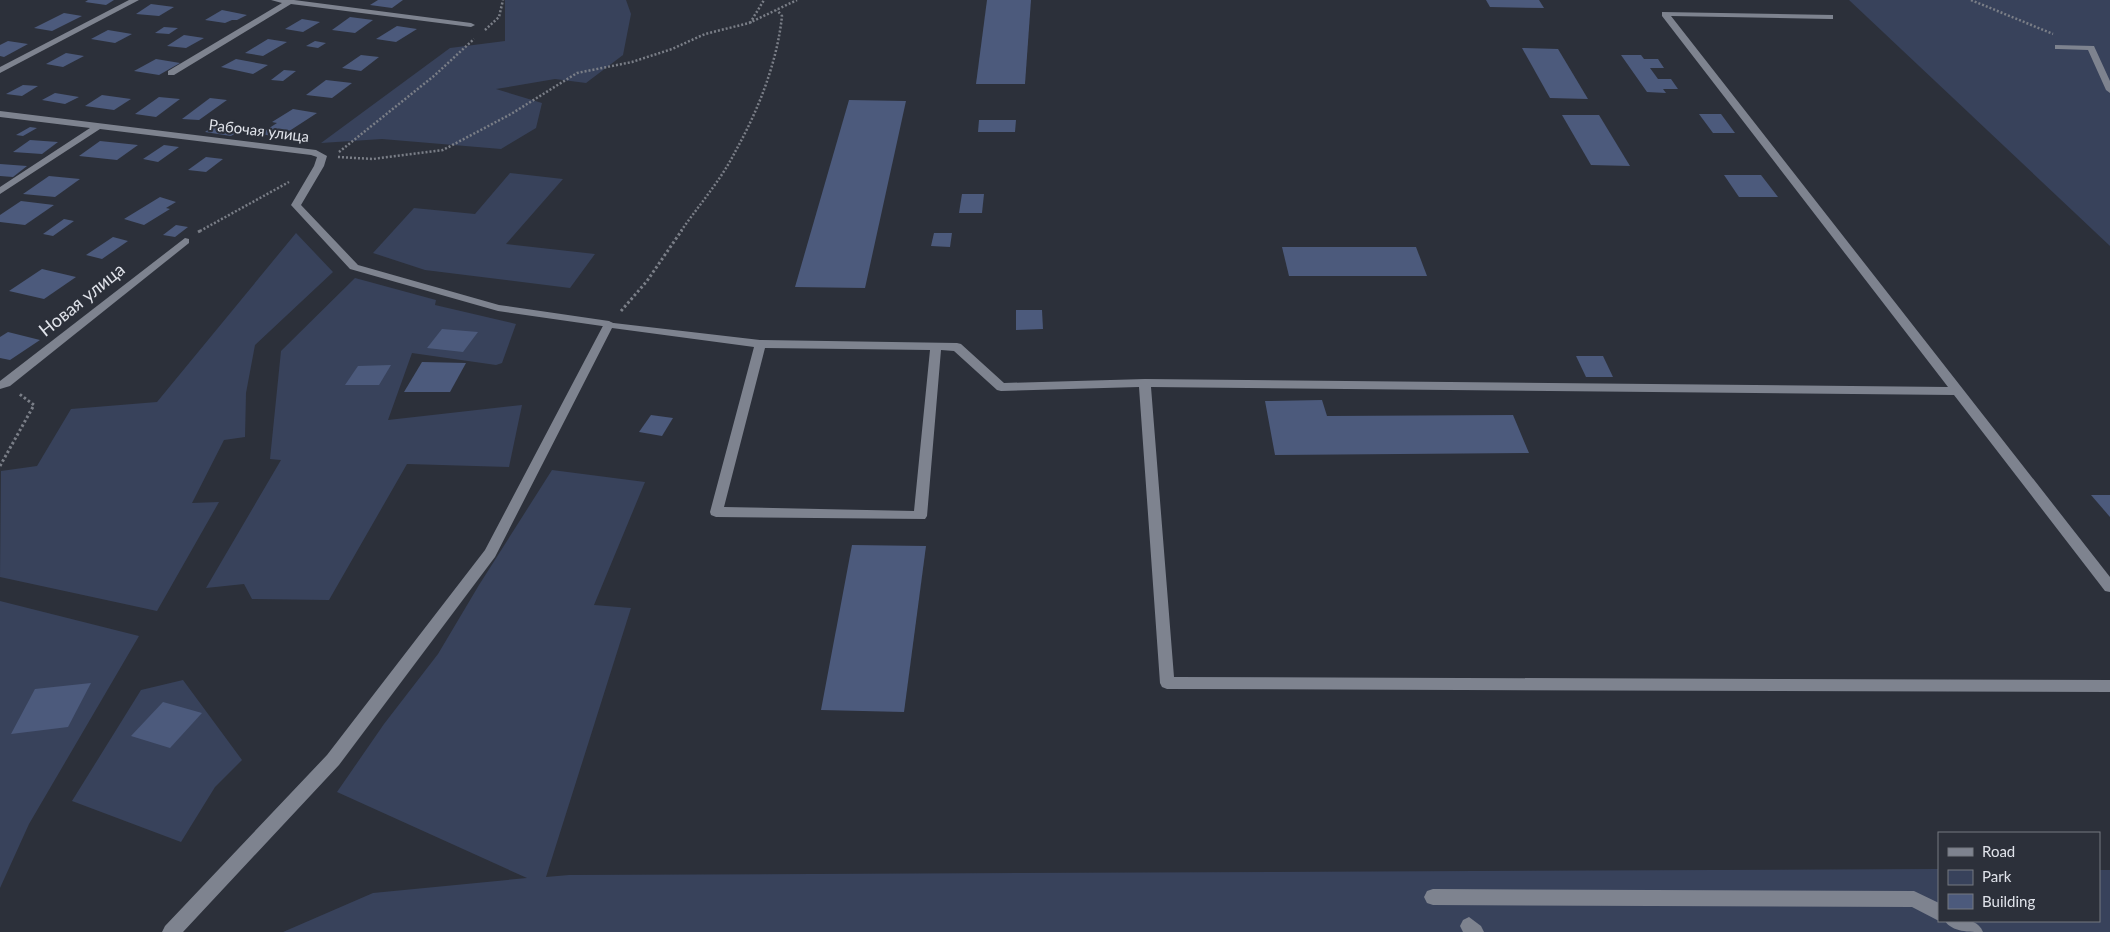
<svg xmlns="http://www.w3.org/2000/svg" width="2110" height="932" viewBox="0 0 2110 932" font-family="Lato,sans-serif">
<rect width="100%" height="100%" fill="#2c303a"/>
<g fill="#38425b">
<path d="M505,0H626L631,14L623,55L586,83L555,79L496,89L542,103L536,128L501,149L382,139L321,143L450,48L505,41Z"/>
<path d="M1849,0H2110V246Z"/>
<path d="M510,173L563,179L506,244L595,254L570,288L425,270L373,253L414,208L475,214Z"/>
<path d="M296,233L333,272L255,345L246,393L245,437L224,440L192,503L219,502L157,611L0,577L1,471L37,466L71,409L157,402Z"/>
<path d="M355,278L436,300L435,305L516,324L502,363L496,365L412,353L388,420L522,405L509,467L407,464L329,600L252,599L244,584L206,588L281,460L270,459L281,351Z"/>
<path d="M552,470L645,482L594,605L631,608L546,877L569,875L1939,869V921H2099V870H2110V932H283L373,893L527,878L337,792L384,724L438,654L479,585Z"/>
<path d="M0,601L139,636L29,824L0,888Z"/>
<path d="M183,680L242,760L215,787L181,842L72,801L141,690Z"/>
</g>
<g fill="#4c5a7c">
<path d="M88,0H114L106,5L85,2Z"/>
<path d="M378,0H403L392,8L370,5Z"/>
<path d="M987,0H1031L1025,84H976Z"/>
<path d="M1486,0H1539L1544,8L1490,7Z"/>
<path d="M151,4L174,7L159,16L136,14Z"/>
<path d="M222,10L247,15L237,20H232L225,23L205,20Z"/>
<path d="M64,13L82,16L52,31L34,28Z"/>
<path d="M350,17L373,20L355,33L332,30Z"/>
<path d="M302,19L320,22L303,32L285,29Z"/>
<path d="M397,26L417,29L396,42L376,39Z"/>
<path d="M164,27L178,28L169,34L155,33Z"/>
<path d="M108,30L132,34L115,43L91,39Z"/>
<path d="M184,35L204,38L186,48L167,46Z"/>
<path d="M268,39L287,42L263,56L245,53Z"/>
<path d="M8,41L28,44L4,57L0,56V45Z"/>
<path d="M315,41L326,43L318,48L306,46Z"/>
<path d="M1522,48L1558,49L1588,99L1550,98Z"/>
<path d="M66,53L84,56L63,67L46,64Z"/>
<path d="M361,55L379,57L361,71L342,68Z"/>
<path d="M1621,55H1641L1644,59H1658L1664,68H1650L1658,79H1671L1678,89H1663L1666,93L1647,92Z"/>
<path d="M156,59L180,63L159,75L134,71Z"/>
<path d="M236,59L268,65L253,74L221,67Z"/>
<path d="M284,70L296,71L283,81L271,80Z"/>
<path d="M326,80L352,83L332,98L306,95Z"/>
<path d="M23,85L38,86L22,96L6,94Z"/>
<path d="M55,93L79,97L65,104L42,100Z"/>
<path d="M102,95L131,99L114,110L85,106Z"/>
<path d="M159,97L180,99L156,117L135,114Z"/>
<path d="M210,98L227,100L199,120L182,119Z"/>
<path d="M849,100L906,101L865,288L795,287Z"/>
<path d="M293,109L317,113L280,137L260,134L277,123L272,122Z"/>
<path d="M1699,114H1721L1735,133H1713Z"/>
<path d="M1562,115H1599L1630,166L1591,165Z"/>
<path d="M979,120H1016L1015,132H978Z"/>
<path d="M219,122L245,127L231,136L205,132Z"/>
<path d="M30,127L37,128L23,136L16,135Z"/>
<path d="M30,140L58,142L42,154L13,152Z"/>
<path d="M100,141L138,145L117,160L79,156Z"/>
<path d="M164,145L179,147L158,162L143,159Z"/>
<path d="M206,157L223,159L206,172L188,170Z"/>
<path d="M0,164L27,166L13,177L0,176Z"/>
<path d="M1724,175H1761L1778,197H1739Z"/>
<path d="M49,176L80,179L55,197L23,194Z"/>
<path d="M962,194H984L982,213H959Z"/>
<path d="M160,197L176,202L166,208L170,209L144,225L124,219Z"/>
<path d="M21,201L54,205L25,225L0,222V215Z"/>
<path d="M64,219L74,221L53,236L43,234Z"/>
<path d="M176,225L188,227L175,237L163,235Z"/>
<path d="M934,233H952L950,247L931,246Z"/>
<path d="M113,237L128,241L102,259L86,255Z"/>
<path d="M1282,247H1416L1427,276H1289Z"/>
<path d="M42,269L76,277L44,299L9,291Z"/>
<path d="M1016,310H1042L1043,329L1016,330Z"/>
<path d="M442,329L478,332L463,352L427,348Z"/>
<path d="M8,332L40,340L10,360L0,358V337Z"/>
<path d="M1576,356H1603L1613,377H1586Z"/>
<path d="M422,362L466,363L450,392H404Z"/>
<path d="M391,365L379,385H345L358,366Z"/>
<path d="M1322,400L1327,416L1513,415L1529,453L1275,455L1265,401Z"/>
<path d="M651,415L673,418L662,436L639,432Z"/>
<path d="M2091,495H2110V517Z"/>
<path d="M852,545L926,546L904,712L821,710Z"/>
<path d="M91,683L68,727L11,734L35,689Z"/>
<path d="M163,702L202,713L170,748L131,736Z"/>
</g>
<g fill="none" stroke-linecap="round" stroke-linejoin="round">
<g stroke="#7a7e87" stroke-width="2.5" stroke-dasharray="2 2" stroke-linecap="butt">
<path d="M1971,0L2053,34"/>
<path d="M750,23L764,0"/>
<path d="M485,30L499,17L503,0"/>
<path d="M339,152L435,75L474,39"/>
<path d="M338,157L373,159L443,150L511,114L577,73L632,62L672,49L705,34L749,23L797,0"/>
<path d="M200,231L289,182"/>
<path d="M681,231C699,205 721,180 735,152C758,111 777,63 782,16L777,10"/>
</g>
<g stroke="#7a7e87" stroke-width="3" stroke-dasharray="2.5 2.5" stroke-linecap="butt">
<path d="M198,232L202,230"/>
<path d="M621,311L647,281L682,230"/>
<path d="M0,466L34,405L18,393"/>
</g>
<g fill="#7e838f" fill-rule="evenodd">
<path d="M1662,12L1833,15V19H1830L1671,16L2110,577V592L2105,591L1954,395L1151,387L1174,677L2110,680V692L1167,689L1162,687L1160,683L1139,387L1001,391L997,390L954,351L941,350L927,516L925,519L716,517L711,515L710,512L754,347L612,328L495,557L339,765L183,932H162L165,926L327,755L485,550L605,322L760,340L957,343L961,344L1004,383L1145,379L1948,387L1662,16ZM765,348L930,350L914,511L724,507Z"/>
<path d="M2055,45L2094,46L2110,81V93L2106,90L2088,50L2058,49H2055Z"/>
<path d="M1433,889L1914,891L1939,903V921H1941H1939L1912,907L1433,905L1427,903L1424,897L1427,891Z"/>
<path d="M1469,917L1481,926L1484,932H1463L1460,926L1463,920Z"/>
<path d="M1945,921C1959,920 1977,917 1983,932C1969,932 1952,932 1945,921Z"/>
</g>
<g fill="#7e838f" fill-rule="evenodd">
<path d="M129,0H139L0,73V67Z"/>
<path d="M271,0H294L471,23L475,25L471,27L291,4L174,75H168V71L282,3Z"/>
<path d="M0,111L316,150L327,156L324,166L301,205L358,265L499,305L609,321L615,324L609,327L498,311L350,269L291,205L314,166L317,157L311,155L100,129L0,194V187L90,128L0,117Z"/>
<path d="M185,238L189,239V243L10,386L0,389V381Z"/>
</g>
</g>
<g text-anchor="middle" stroke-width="4.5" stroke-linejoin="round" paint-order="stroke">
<g font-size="15" fill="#e0e3ea" stroke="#2c303a">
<text transform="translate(259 131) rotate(7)" y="5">Рабочая улица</text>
</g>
<g font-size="18" fill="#e0e3ea" stroke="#2c303a">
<text transform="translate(82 300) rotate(-39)" y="6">Новая улица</text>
</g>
</g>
<rect x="1938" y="832" width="162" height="90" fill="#2c303a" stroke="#747880"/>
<rect x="1948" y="848" width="25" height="8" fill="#7e838f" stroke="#747880"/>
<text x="1982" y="857" font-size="15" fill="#e0e3ea">Road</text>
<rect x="1948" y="870" width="25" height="15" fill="#38425b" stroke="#747880"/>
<text x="1982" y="882" font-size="15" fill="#e0e3ea">Park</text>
<rect x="1948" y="894" width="25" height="15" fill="#4c5a7c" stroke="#747880"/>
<text x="1982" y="907" font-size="15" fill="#e0e3ea">Building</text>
</svg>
